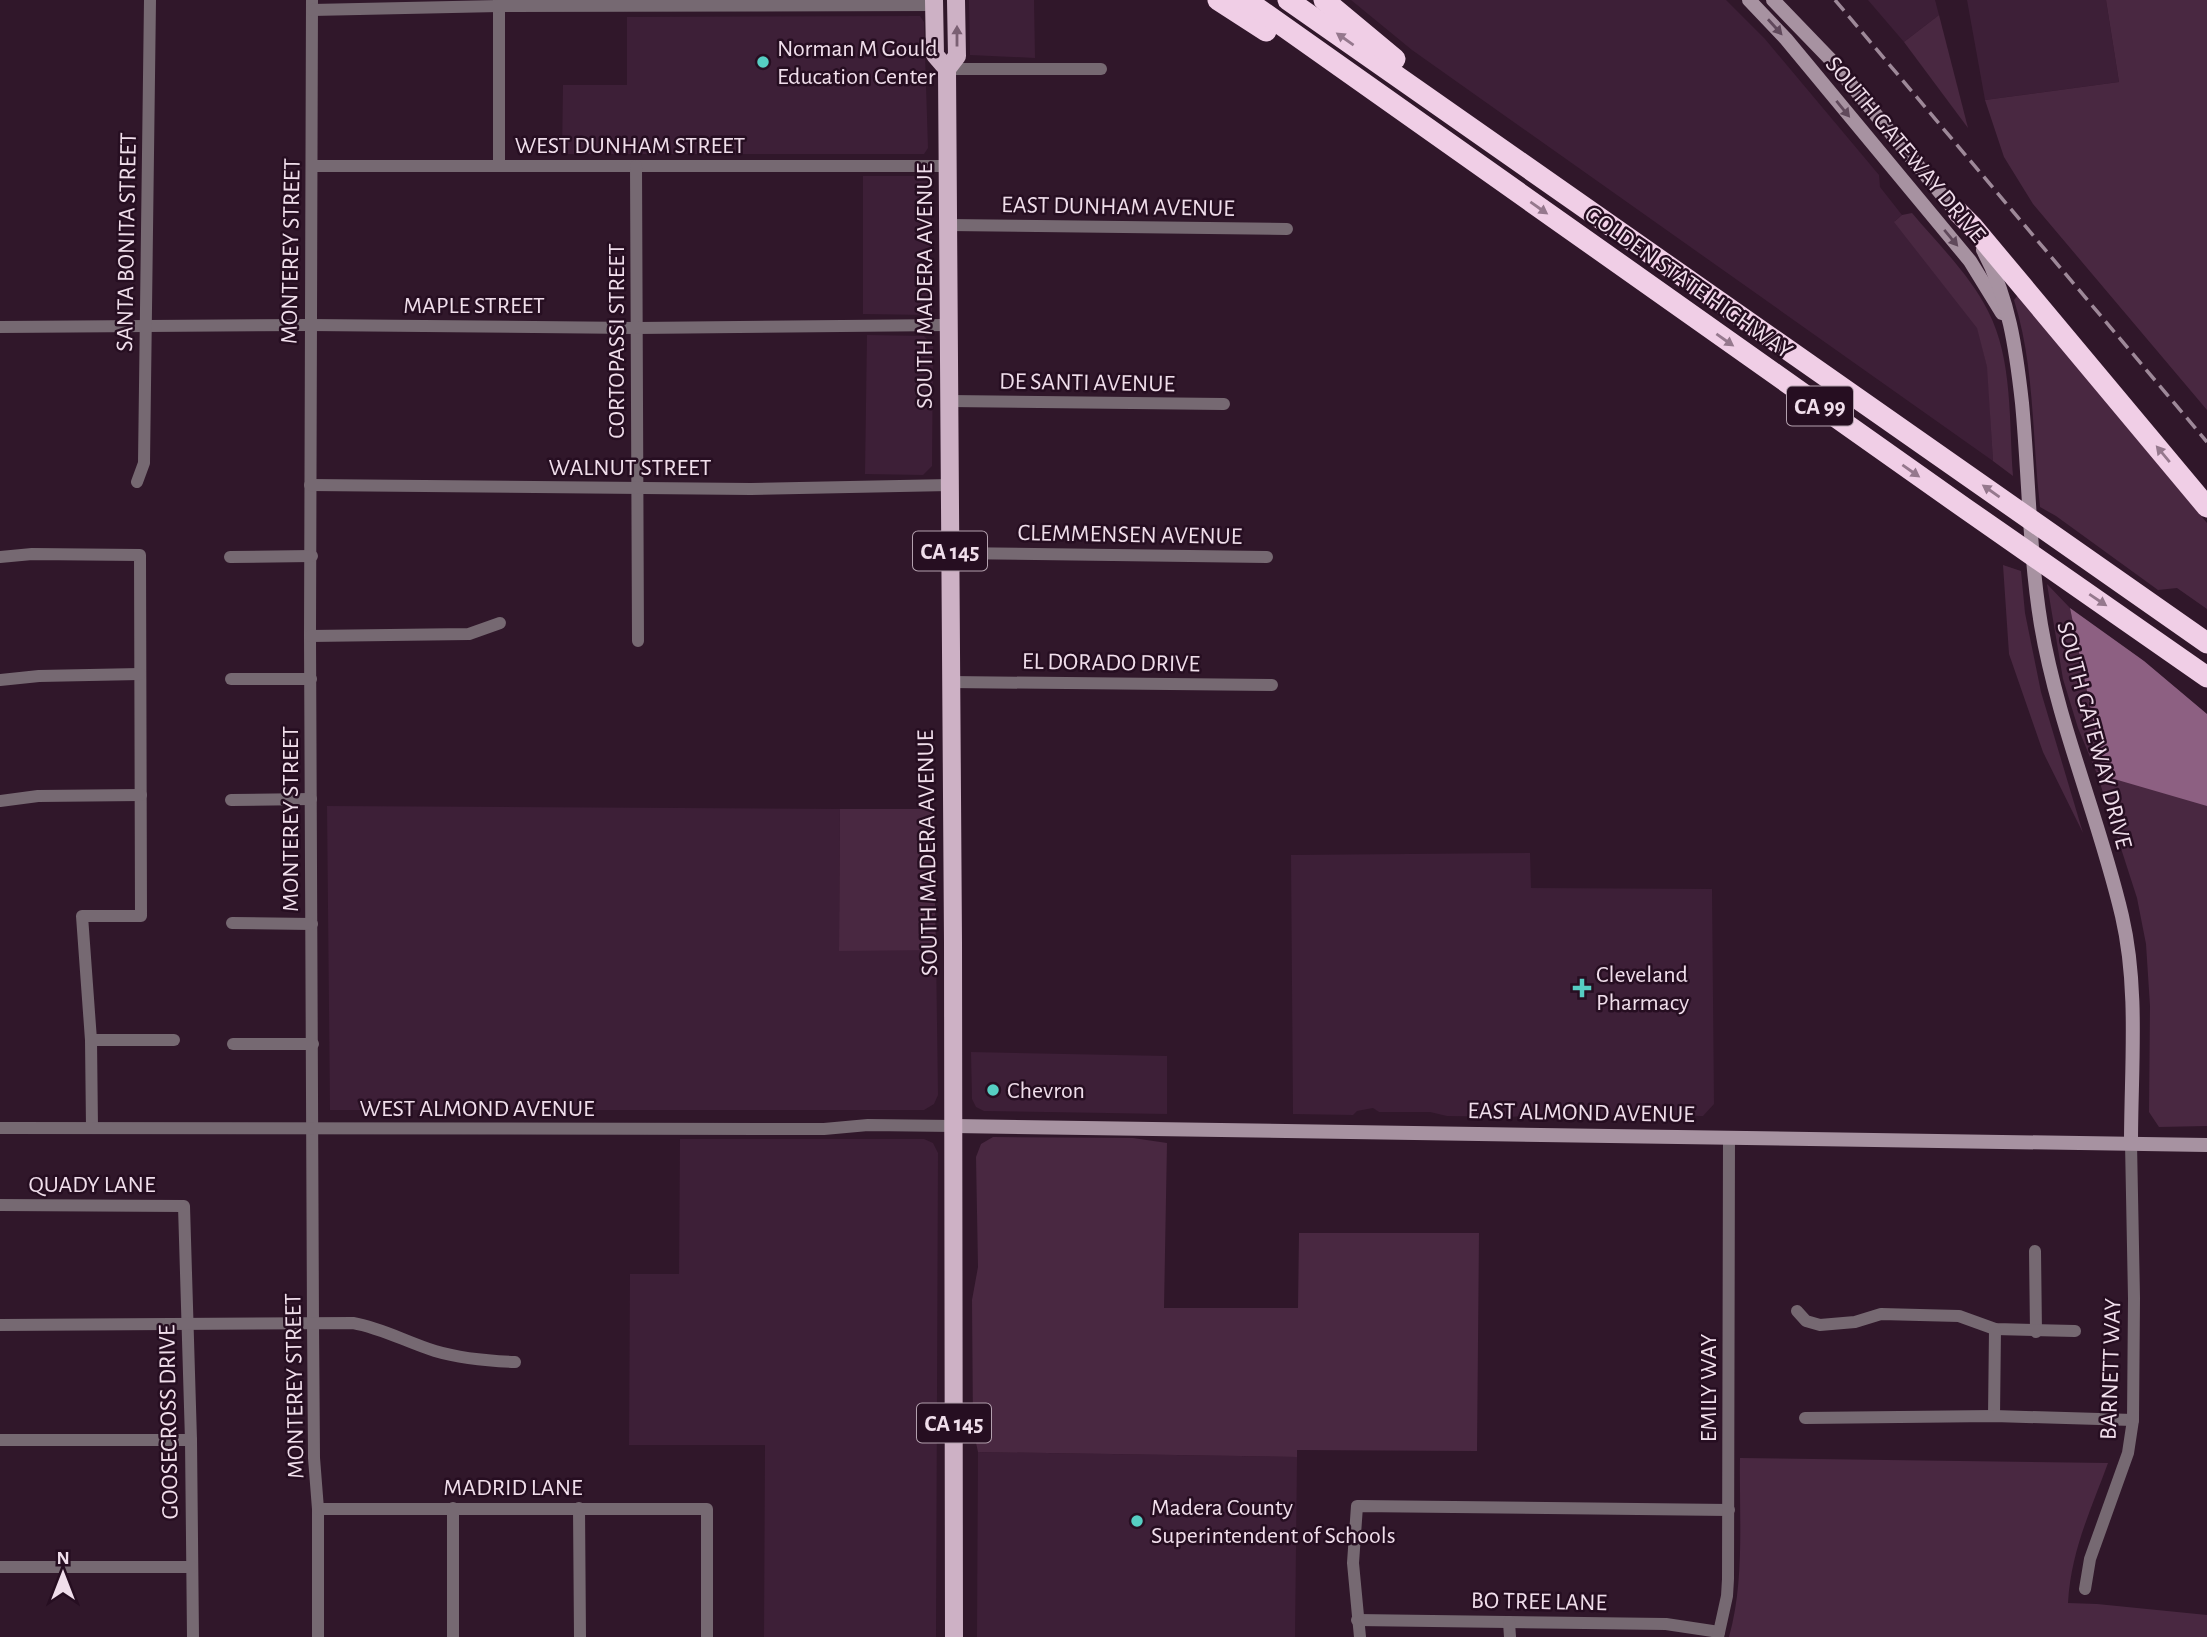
<svg xmlns="http://www.w3.org/2000/svg" width="2207" height="1637" viewBox="0 0 2207 1637" font-family="'Alegreya Sans',sans-serif">
<rect width="100%" height="100%" fill="#30172a"/>
<g fill="#3d1f37">
<path d="M969,0H1034L1035,58L970,55Z"/>
<path d="M1351,0H1726L1765,39L1879,175L1880,187L1902,215L1895,221L1977,325L1988,370L1993,461L1412,50Z"/>
<path d="M1868,0H1935L1939,15L1904,42Z"/>
<path d="M1967,0H2106L2119,82L1985,100Z"/>
<path d="M920,16L924,22L928,148L924,154H562L563,85H627V17Z"/>
<path d="M863,176H926L930,181L932,311L929,315L863,314Z"/>
<path d="M867,335L924,336L933,346L932,466L923,475L865,474Z"/>
<path d="M327,806L840,809L839,950H936L938,1095L934,1104L924,1110H330Z"/>
<path d="M1530,853L1531,888L1712,889L1714,1104L1703,1116L1541,1114L1511,1117L1447,1116L1430,1112H1379L1373,1108L1357,1111L1353,1115L1293,1114L1291,855Z"/>
<path d="M971,1052L1167,1056V1114L984,1111L976,1107L972,1099Z"/>
<path d="M680,1139H924L933,1143L938,1153L936,1637H764L765,1445H629L630,1274H679Z"/>
<path d="M978,1452L1297,1457L1295,1637H977Z"/>
</g>
<g fill="#492841">
<path d="M2106,0H2207V410L2033,204L2004,157L1985,100L2119,82Z"/>
<path d="M1939,15L1968,128L1904,42Z"/>
<path d="M1912,213C1938,244 1970,275 1988,311C2013,359 2009,423 2013,476L1993,461L1987,367L1977,328L1894,222L1902,215Z"/>
<path d="M2018,295L2207,523V609L2177,588L2158,590L2056,516L2040,507C2032,439 2035,366 2014,300Z"/>
<path d="M2003,565L2021,571L2025,613L2041,692L2083,833L2043,752L2009,654Z"/>
<path d="M2047,584L2070,608L2101,760L2097,773L2207,805V1126L2159,1127L2149,1112L2150,1006L2146,944L2137,898L2097,774L2078,728L2063,679Z"/>
<path d="M840,809H933L936,950L839,951Z"/>
<path d="M993,1137L1133,1138L1167,1143L1164,1308H1298L1299,1233H1479L1477,1451L1297,1450V1457L978,1452L973,1429L972,1300L978,1267L976,1157L981,1144Z"/>
<path d="M1740,1458L2108,1463C2090,1512 2071,1551 2068,1603L2097,1604L2207,1615V1637H1729C1745,1580 1739,1517 1740,1458Z"/>
</g>
<path fill="#8d6082" d="M2070,608L2144,661L2207,714V806L2097,774L2101,760Z"/>
<g fill="none" stroke-linecap="round" stroke-linejoin="round">
<g stroke="#766972" stroke-width="12">
<path d="M312,0L310,636L313,1323L314,1458L318,1509V1637"/>
<path d="M499,0V165"/>
<path d="M312,10L499,6L934,5"/>
<path d="M947,69H1101"/>
<path d="M312,166H948"/>
<path d="M636,166L638,641"/>
<path d="M948,225L1287,229"/>
<path d="M0,327L310,325L637,328L948,325"/>
<path d="M949,401L1224,404"/>
<path d="M137,482L144,463L150,0"/>
<path d="M310,485L751,489L950,485"/>
<path d="M950,553L1267,557"/>
<path d="M0,557L32,554L140,555L141,916H82L91,1040L92,1128"/>
<path d="M230,557L312,556"/>
<path d="M310,636L469,634L500,623"/>
<path d="M231,679H311"/>
<path d="M0,680L39,676L140,674"/>
<path d="M950,682L1272,685"/>
<path d="M231,800L311,799"/>
<path d="M0,801L38,796L141,795"/>
<path d="M232,923L312,924"/>
<path d="M91,1040H174"/>
<path d="M233,1044H313"/>
<path d="M0,1128L824,1129L868,1125L954,1126"/>
<path d="M0,1205L184,1206L191,1440L193,1637"/>
<path d="M2035,1251L2036,1332"/>
<path d="M1797,1311L1806,1321L1820,1325L1855,1322L1881,1314L1959,1316L1995,1329L2075,1331"/>
<path d="M0,1325L353,1323C382,1328 406,1342 435,1351C462,1359 487,1361 515,1362"/>
<path d="M1994,1416L1995,1329"/>
<path d="M1805,1418L1994,1416L2133,1420"/>
<path d="M0,1440H191"/>
<path d="M579,1508L580,1637"/>
<path d="M318,1509H707V1637"/>
<path d="M0,1567H192"/>
<path d="M2085,1589L2090,1559L2128,1453L2133,1420L2134,1298L2131,1143"/>
<path d="M1357,1620L1666,1624L1719,1632"/>
<path d="M1509,1622L1510,1637"/>
<path d="M453,1637V1508"/>
<path d="M1360,1637L1353,1563L1357,1506L1729,1510"/>
<path d="M1718,1637L1727,1596L1728,1579L1729,1137"/>
</g>
<g stroke="#a792a1" stroke-width="14">
<path d="M1749,0L1786,39L1970,261L2002,313"/>
<path d="M1773,0L1829,58L1962,219"/>
<path d="M1983,250C2009,298 2016,349 2022,403C2029,476 2029,552 2041,625C2058,725 2099,817 2122,916C2139,989 2131,1068 2131,1143"/>
<path d="M954,1126L2207,1145"/>
</g>
<g stroke="#cdb1c5" stroke-width="18">
<path d="M934,0L935,55L947,69"/>
<path d="M954,1637L953,942L947,69L957,56L956,0"/>
</g>
<g stroke="#f0cee6" stroke-width="21">
<path d="M1218,0L1266,31"/>
<path d="M1246,0L1966,509L2207,677"/>
<path d="M1288,0L2207,643"/>
<path d="M1324,0L1395,59"/>
<path d="M1958,212L1973,227L2207,507"/>
</g>
<path stroke="#9e8999" stroke-width="3.5" stroke-dasharray="14 7" stroke-linecap="butt" d="M1835,0L2207,442"/>
</g>
<defs><path id="oneway-solid" d="M-6-.8H1V-3.2L6.5 0L1 3.2V.8H-6Z" transform="scale(1.75)"/></defs>
<g fill="#60495b">
<use href="#oneway-solid" transform="translate(1775 27) rotate(48)"/>
<use href="#oneway-solid" transform="translate(1843 109) rotate(51)"/>
<use href="#oneway-solid" transform="translate(1951 238) rotate(50)"/>
</g>
<use fill="#7a6073" href="#oneway-solid" transform="translate(957 36) rotate(-90)"/>
<g fill="#95788d">
<use href="#oneway-solid" transform="translate(1345 39) rotate(-145)"/>
<use href="#oneway-solid" transform="translate(1539 208) rotate(35)"/>
<use href="#oneway-solid" transform="translate(1725 340) rotate(35)"/>
<use href="#oneway-solid" transform="translate(2163 454) rotate(-130)"/>
<use href="#oneway-solid" transform="translate(1911 471) rotate(35)"/>
<use href="#oneway-solid" transform="translate(1991 491) rotate(-145)"/>
<use href="#oneway-solid" transform="translate(2098 600) rotate(34)"/>
</g>
<g fill="#56cec3" stroke="#260e21" stroke-width="2.5">
<circle cx="763" cy="62" r="7"/>
<path d="M1578.5 977.5h7v7h7v7h-7v7h-7v-7h-7v-7h7z"/>
<circle cx="993" cy="1090" r="7"/>
<circle cx="1137" cy="1521" r="7"/>
</g>
<g text-anchor="middle" stroke-width="5" stroke-linejoin="round" paint-order="stroke">
<g fill="#260e21" stroke="#b3a0ae" stroke-width="2">
<rect x="1787" y="386.5" width="66" height="39" rx="5"/>
<rect x="913" y="531.5" width="74" height="39" rx="5"/>
<rect x="917" y="1403.5" width="74" height="39" rx="5"/>
</g>
<g font-size="23" font-weight="bold" fill="#f0deeb">
<text x="1820" y="414">CA 99</text>
<text x="950" y="559">CA 145</text>
<text x="954" y="1431">CA 145</text>
</g>
<g font-size="24" fill="#f0deeb" stroke="#260e21" text-anchor="start">
<text x="777" y="56">Norman M Gould<tspan x="777" dy="28">Education Center</tspan></text>
<text x="1596" y="982">Cleveland<tspan x="1596" dy="28">Pharmacy</tspan></text>
<text x="1007" y="1098">Chevron</text>
<text x="1151" y="1515">Madera County<tspan x="1151" dy="28">Superintendent of Schools</tspan></text>
</g>
<g font-size="24" fill="#f0deeb" stroke="#260e21">
<text x="630" y="153">WEST DUNHAM STREET</text>
<text transform="translate(1906 149) rotate(50)" y="8">SOUTH GATEWAY DRIVE</text>
<text transform="translate(1118 206) rotate(1)" y="8">EAST DUNHAM AVENUE</text>
<text transform="translate(126 242) rotate(-89)" y="8">SANTA BONITA STREET</text>
<text transform="translate(290 251) rotate(-89)" y="8">MONTEREY STREET</text>
<text transform="translate(1689 282) rotate(35)" y="8">GOLDEN STATE HIGHWAY</text>
<text transform="translate(924 286) rotate(-90)" y="8">SOUTH MADERA AVENUE</text>
<text x="474" y="313">MAPLE STREET</text>
<text transform="translate(616 341) rotate(-90)" y="8">CORTOPASSI STREET</text>
<text transform="translate(1087 382) rotate(1)" y="8">DE SANTI AVENUE</text>
<text x="630" y="475">WALNUT STREET</text>
<text transform="translate(1130 534) rotate(1)" y="8">CLEMMENSEN AVENUE</text>
<text transform="translate(1111 662) rotate(1)" y="8">EL DORADO DRIVE</text>
<text transform="translate(2095 735) rotate(75)" y="8">SOUTH GATEWAY DRIVE</text>
<text transform="translate(290 819) rotate(-90)" y="8">MONTEREY STREET</text>
<text transform="translate(927 853) rotate(-91)" y="8">SOUTH MADERA AVENUE</text>
<text x="477" y="1116">WEST ALMOND AVENUE</text>
<text transform="translate(1581 1112) rotate(1)" y="8">EAST ALMOND AVENUE</text>
<text x="92" y="1192">QUADY LANE</text>
<text transform="translate(2110 1369) rotate(-88)" y="8">BARNETT WAY</text>
<text transform="translate(294 1386) rotate(-91)" y="8">MONTEREY STREET</text>
<text transform="translate(1708 1388) rotate(-90)" y="8">EMILY WAY</text>
<text transform="translate(168 1422) rotate(-91)" y="8">GOOSECROSS DRIVE</text>
<text x="513" y="1495">MADRID LANE</text>
<text transform="translate(1539 1601) rotate(1)" y="8">BO TREE LANE</text>
</g>
</g>
<g transform="translate(63 1574)" stroke="#260e21" stroke-width="5" paint-order="stroke">
<path d="M0-5L12 26L0 18L-12 26Z" fill="#f0deeb"/>
<text y="-10" font-size="19" font-weight="bold" text-anchor="middle" fill="#f0deeb">N</text>
</g>
</svg>
